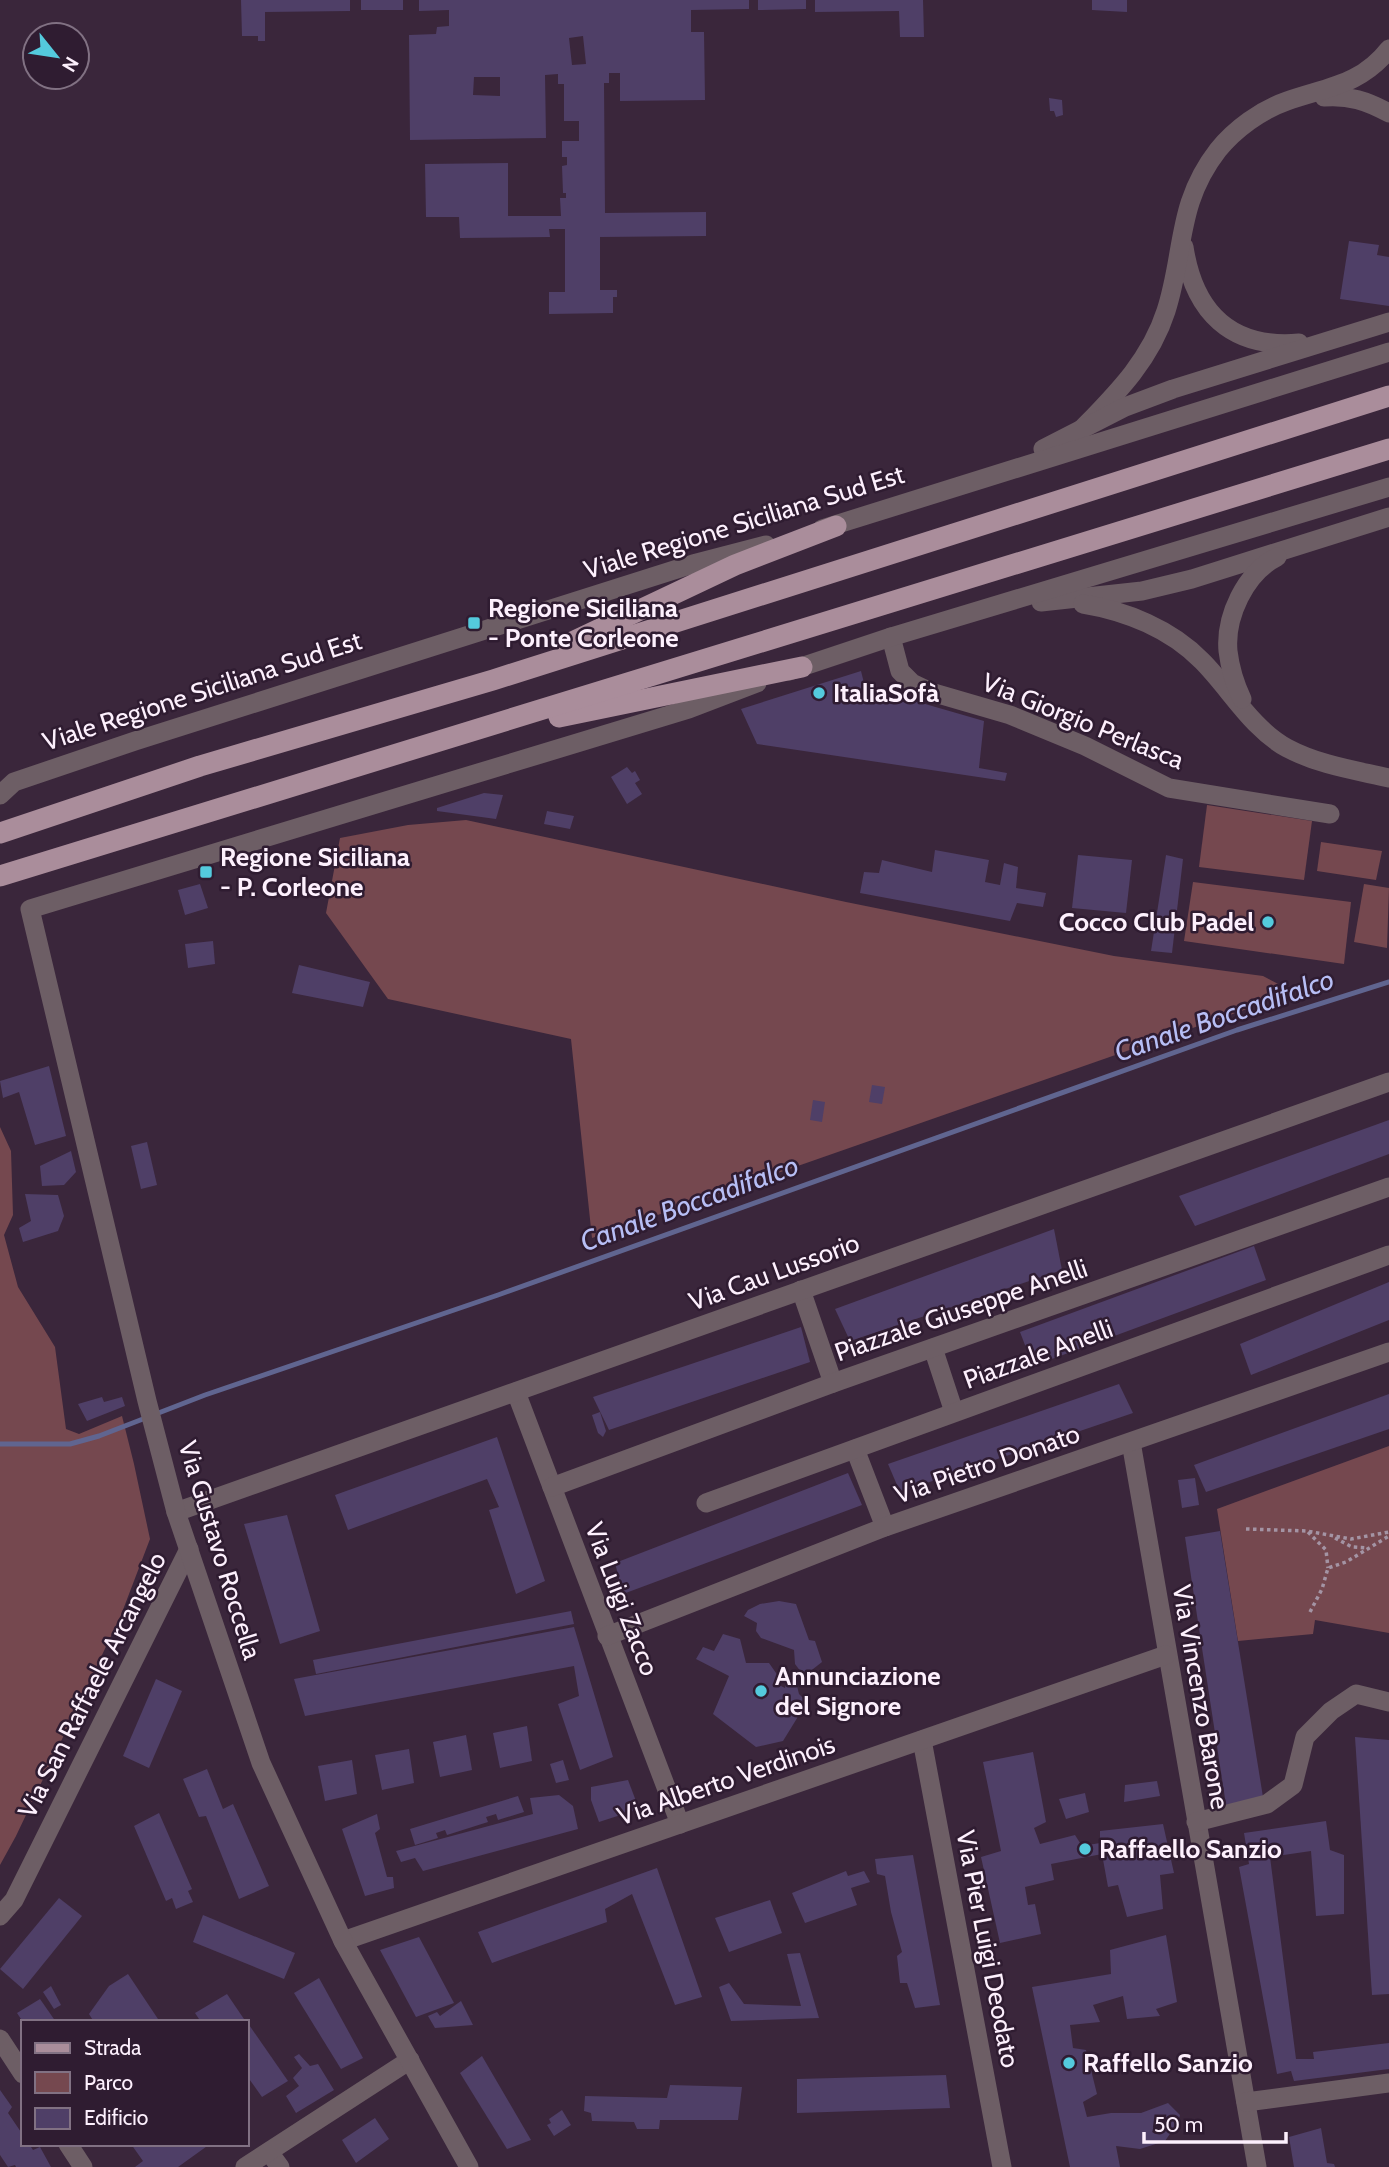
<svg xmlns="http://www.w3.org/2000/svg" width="1389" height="2167" viewBox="0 0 1389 2167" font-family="Cabin,sans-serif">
<rect width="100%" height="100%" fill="#3a263b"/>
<g fill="#75484f">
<path d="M1207,805L1312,821L1304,880L1199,867Z"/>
<path d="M466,820L846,902L1114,956L1263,976L1286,988L1247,1009L592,1238L571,1039L388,999L326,913L340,838L408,825Z"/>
<path d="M1321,842L1382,851L1376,880L1317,871Z"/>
<path d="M1193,882L1351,902L1344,964L1184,941Z"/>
<path d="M1364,884L1389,888L1387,948L1354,942Z"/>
<path d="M0,1127L11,1151L13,1215L4,1235L18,1287L55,1347L66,1429L79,1434L122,1416L134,1464L150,1539L121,1615L16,1836L0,1865Z"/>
<path d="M1389,1446V1633L1315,1620L1313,1634L1238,1641L1217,1509Z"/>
</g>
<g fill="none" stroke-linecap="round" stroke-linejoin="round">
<path stroke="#606590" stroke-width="5" d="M0,1444H70L99,1436L205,1395L498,1295L1237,1030L1389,982"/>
</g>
<g fill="#4f3f67" fill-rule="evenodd">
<path d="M241,0H350V11L265,12V41H258V36H242Z"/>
<rect x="361" y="0" width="42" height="10"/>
<path d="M419,0H749V9L691,10V32H704L705,100L620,101V73H609V83H604L605,213L706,212V236L600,237V290H617V297H613V313L549,314V292H565V229H549L550,237L460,238L459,217H426L425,164L508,163V216H561L560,198H566V193H563L562,166L567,165V157H562V141H579V121H564V84H558V74L545,75L546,138L410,140L409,35L436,34L437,27L449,26V10L419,11ZM583,36L586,64L572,65L569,38ZM474,77H500V96L473,95Z"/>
<path d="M758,0H806V9L758,10Z"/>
<path d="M815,0H923L924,37H900L899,11L815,12Z"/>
<path d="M1092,0H1127V12L1092,10Z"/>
<path d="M1049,98L1062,100L1063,115L1056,117L1054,111H1050Z"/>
<path d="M1349,241L1379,245L1377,255L1389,257V306L1340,299Z"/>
<path d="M861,671L868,699L894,695L984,721L979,768L1007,773L1005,781L757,744L741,709Z"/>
<path d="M627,767L632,773L635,771L640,780L635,783L642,794L627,804L611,777Z"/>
<path d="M484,793L503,795L496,819L437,811V808Z"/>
<path d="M547,811L574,816L570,829L544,824Z"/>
<path d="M935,850L989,860L985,882L1000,885L1004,863L1018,867L1016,888L1046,893L1043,907L1017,903L1010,921L860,893L864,872L879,873L882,860L932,872Z"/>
<path d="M1078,855L1132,860L1126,913L1072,908Z"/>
<path d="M1166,855L1183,859L1172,953L1151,951Z"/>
<path d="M200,884L208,908L185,915L178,890Z"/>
<path d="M213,941L215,964L188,968L185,944Z"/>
<path d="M299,965L370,982L363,1007L292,993Z"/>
<path d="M49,1066L66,1136L35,1145L19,1092L3,1098L0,1081Z"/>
<path d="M872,1085L885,1087L882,1104L869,1102Z"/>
<path d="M813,1100L825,1102L822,1122L810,1120Z"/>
<path d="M1389,1120V1154L1195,1226L1179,1196Z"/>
<path d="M147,1142L157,1185L141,1189L131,1146Z"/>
<path d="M71,1151L76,1172L64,1185L42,1186L40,1166Z"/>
<path d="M25,1194L58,1195L64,1216L58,1231L23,1242L19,1228L31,1221Z"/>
<path d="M1054,1229L1062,1270L850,1341L835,1309Z"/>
<path d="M1254,1246L1266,1280L1033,1366L1020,1332Z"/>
<path d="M1389,1282V1320L1251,1375L1240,1344Z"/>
<path d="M801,1327L810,1362L609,1430L593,1397Z"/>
<path d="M1119,1384L1133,1413L900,1492L888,1464Z"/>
<path d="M1389,1394V1429L1206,1492L1194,1465Z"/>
<path d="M102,1397L104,1402L122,1397L125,1406L87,1421L78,1404Z"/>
<path d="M600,1412L606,1431L603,1437L598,1433L592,1415Z"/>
<path d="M497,1437L545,1581L516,1594L489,1510L499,1507L487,1479L348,1530L335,1495Z"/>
<path d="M848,1473L862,1505L623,1594L615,1563Z"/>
<path d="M1195,1478L1199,1505L1182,1508L1178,1480Z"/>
<path d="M287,1515L320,1631L280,1644L244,1524Z"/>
<path d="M1220,1531L1263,1797L1226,1805L1185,1537Z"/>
<path d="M779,1601L796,1604L809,1640L815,1641L822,1662L808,1673L801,1672L795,1664L794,1650L761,1638L756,1631L757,1623L744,1616L748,1610L760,1604Z"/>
<path d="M571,1611L574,1624L316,1674L313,1660Z"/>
<path d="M574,1627L613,1757L580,1770L558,1704L579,1696L574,1666L305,1716L294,1679Z"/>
<path d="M723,1634L740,1639L746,1663H769L781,1680L779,1685L785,1688L786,1683L797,1686L799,1694L807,1702L783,1741L756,1747L713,1714L729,1676L696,1659L703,1647L714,1651Z"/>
<path d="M156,1679L182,1691L149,1768L123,1756Z"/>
<path d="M527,1726L532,1761L500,1768L493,1733Z"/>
<path d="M466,1735L472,1770L440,1777L433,1742Z"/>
<path d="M1355,1737L1389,1740V1994L1372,1995Z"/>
<path d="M409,1749L414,1783L382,1790L375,1755Z"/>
<path d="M1033,1752L1046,1822L1034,1828L1040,1844L1075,1835L1082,1846L1100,1843V1831L1163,1824L1174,1873L1160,1875L1163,1909L1127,1917L1118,1885L1108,1887L1102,1854L1051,1864L1054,1880L1025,1887L1028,1905L1035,1904L1041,1934L1000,1943L981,1857L1001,1851L983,1762Z"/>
<path d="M352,1760L357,1794L325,1801L318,1766Z"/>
<path d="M563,1760L569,1780L556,1783L550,1764Z"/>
<path d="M207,1769L223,1809L233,1804L269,1886L239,1899L206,1816L199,1817L183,1779Z"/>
<path d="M628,1780L639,1809L599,1822L591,1800V1787Z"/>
<path d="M1157,1781L1160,1796L1124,1802L1125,1785Z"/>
<path d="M1085,1793L1089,1812L1066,1819L1059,1799Z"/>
<path d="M559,1795L573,1806L578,1829L423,1871L415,1858L401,1862L396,1851L533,1814L530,1798Z"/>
<path d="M518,1796L524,1812L498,1820L496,1814L486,1817L488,1822L447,1835L445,1830L436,1833L438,1838L415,1845L410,1829Z"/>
<path d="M159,1813L192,1889L188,1891L193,1902L176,1909L172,1898L166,1901L134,1826Z"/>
<path d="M377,1814L380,1829L375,1833L387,1877H393L394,1888L365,1896L342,1829Z"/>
<path d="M1326,1821L1330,1850L1344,1855V1914L1316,1916L1311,1851L1270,1857L1296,2059H1314L1313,2052L1389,2043V2069L1294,2081L1291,2071L1277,2074L1239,1867L1249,1864L1244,1833Z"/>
<path d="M913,1855L940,2005L915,2008L907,1983H900L897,1956L902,1952L891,1912L885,1876L877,1874L875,1859Z"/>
<path d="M657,1868L702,1997L675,2005L632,1894L605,1909L607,1922L492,1963L478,1932Z"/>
<path d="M846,1871L848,1876L864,1871L870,1882L851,1888L857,1905L805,1923L792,1893Z"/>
<path d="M59,1898L82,1916L23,1989L0,1969Z"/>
<path d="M770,1900L782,1933L729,1952L715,1918Z"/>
<path d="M203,1915L295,1953L284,1979L193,1942Z"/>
<path d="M1166,1935L1177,2002L1156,2009L1160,2016L1127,2019L1123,1996L1093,2005L1100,2022L1070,2025L1073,2048L1086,2050L1097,2094L1083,2102L1087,2117L1111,2113H1141L1168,2103L1180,2115L1178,2122L1165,2141L1140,2149L1116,2146L1120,2167H1070L1032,1987L1111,1974L1110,1950Z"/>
<path d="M419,1937L454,2003L416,2017L380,1950Z"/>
<path d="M800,1953L819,2018L731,2021L719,1987L729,1983L744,2004L801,2006L787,1954Z"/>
<path d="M128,1974L160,2022H94L89,2014L109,1986Z"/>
<path d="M319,1978L363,2058L341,2069L294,1993Z"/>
<path d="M51,1986L61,2005L54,2009L43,1992Z"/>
<path d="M227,1994L246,2022H201L195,2013Z"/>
<path d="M40,1999L56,2022H23L17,2013Z"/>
<path d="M461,2001L473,2025L435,2028L428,2016L437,2012L440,2016Z"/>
<path d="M247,2022L288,2081L262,2097L247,2076Z"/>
<path d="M299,2054L310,2066L318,2064L334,2090L296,2113L286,2096L299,2086L293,2078L302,2068L294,2057Z"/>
<path d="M482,2056L531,2140L507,2149L460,2073Z"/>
<path d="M946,2075L950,2108L797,2113V2079Z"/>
<path d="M670,2085L742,2087L738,2120H660L659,2129H637L634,2122L592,2121L591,2113L584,2111L585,2096L667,2098Z"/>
<path d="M0,2090L12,2107L8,2113L23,2135V2144H29L33,2150L40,2147L51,2167H16L15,2165L8,2167L0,2155Z"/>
<path d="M562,2110L571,2125L554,2136L547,2125L551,2123L549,2119Z"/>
<path d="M375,2118L389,2139L356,2163L342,2140Z"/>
<path d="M1321,2128L1327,2163L1334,2164L1335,2167H1294L1289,2137Z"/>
<path d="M131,2144H210L178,2167H135L143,2161Z"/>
</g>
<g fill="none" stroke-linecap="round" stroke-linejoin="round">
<g stroke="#a494a4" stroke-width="3.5" stroke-dasharray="3.5 3.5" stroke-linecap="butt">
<path d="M1246,1529L1307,1531L1351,1539L1389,1532"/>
<path d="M1308,1532L1326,1550L1328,1568"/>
<path d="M1335,1538L1352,1547L1367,1548"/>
<path d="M1310,1612L1322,1589L1328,1568L1346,1562L1389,1536"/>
</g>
<g stroke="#6d5e65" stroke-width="19">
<path d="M1324,97C1349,95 1367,101 1389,113"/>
<path d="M1184,247C1194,312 1231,349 1299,343"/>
<path d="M1080,431C1115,395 1150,361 1166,311C1185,252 1176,204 1218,150C1235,129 1261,110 1287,101C1327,87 1361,85 1389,49"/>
<path d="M1043,449L1125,407L1173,389L1389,322"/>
<path d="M822,529L1389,352"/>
<path d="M1041,602L1142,591L1192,579L1389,517"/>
<path d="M1083,604C1126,611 1171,629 1202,661C1230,689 1251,728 1287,748C1319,765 1354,770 1389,778"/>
<path d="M891,637L900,671L912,683L931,692L1010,715L1085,746L1169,788L1330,814"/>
<path d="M789,671L891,637L1389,487"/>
<path d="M1242,699C1235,684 1230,668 1228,651C1225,617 1245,573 1277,557"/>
<path d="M0,795L14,782L135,741L693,564L766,545"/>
<path d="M801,1290L833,1383"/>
<path d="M933,1348L954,1412"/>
<path d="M516,1392L680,1824"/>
<path d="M1131,1442L1257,2167"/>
<path d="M855,1449L885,1527"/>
<path d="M552,1487L833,1383L1389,1187"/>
<path d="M706,1503L1389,1255"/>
<path d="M176,1512L1389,1082"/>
<path d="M607,1636L885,1527L1389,1352"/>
<path d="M922,1740L1002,2167"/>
<path d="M1196,1822L1267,1804L1293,1785L1305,1737L1331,1711L1356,1694L1389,1702"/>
<path d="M0,1916L14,1900L189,1549"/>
<path d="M343,1941L1166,1655"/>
<path d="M0,2039L23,2074"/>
<path d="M1246,2102L1389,2083"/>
<path d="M68,2144L83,2167"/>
<path d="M269,2152L280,2167"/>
<path d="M245,2167L410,2060"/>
<path d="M469,2167L343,1941L261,1763L176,1512L147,1401L30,909L689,709L757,683"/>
</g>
<g stroke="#aa8d9b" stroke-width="21">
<path d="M566,645L735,565L836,526"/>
<path d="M559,717L802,667"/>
<path d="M0,833L200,766L493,680L1389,396"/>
<path d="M0,876L1389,449"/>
</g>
</g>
<g fill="#54cadd" stroke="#2f1c31" stroke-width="2.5">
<rect x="467" y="616" width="14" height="14" rx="3.5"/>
<circle cx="819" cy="693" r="7"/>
<rect x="199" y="865" width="14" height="14" rx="3.5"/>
<circle cx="1268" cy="922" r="7"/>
<circle cx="761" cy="1691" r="7"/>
<circle cx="1085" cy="1849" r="7"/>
<circle cx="1069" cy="2063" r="7"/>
</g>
<g text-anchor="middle" stroke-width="5" stroke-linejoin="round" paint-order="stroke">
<g font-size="26" fill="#fdf0fd" stroke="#2f1c31">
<text transform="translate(744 522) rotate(-17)" y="9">Viale Regione Siciliana Sud Est</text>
<text transform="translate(202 691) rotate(-18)" y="9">Viale Regione Siciliana Sud Est</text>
<text transform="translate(1083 721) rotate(22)" y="9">Via Giorgio Perlasca</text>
<text transform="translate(774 1272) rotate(-20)" y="9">Via Cau Lussorio</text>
<text transform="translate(961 1310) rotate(-19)" y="9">Piazzale Giuseppe Anelli</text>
<text transform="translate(1038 1354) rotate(-20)" y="9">Piazzale Anelli</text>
<text transform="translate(987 1464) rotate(-19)" y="9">Via Pietro Donato</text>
<text transform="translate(220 1550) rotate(73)" y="9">Via Gustavo Roccella</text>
<text transform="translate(622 1599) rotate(69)" y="9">Via Luigi Zacco</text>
<text transform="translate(92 1685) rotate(-63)" y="9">Via San Raffaele Arcangelo</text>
<text transform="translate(1201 1697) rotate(80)" y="9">Via Vincenzo Barone</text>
<text transform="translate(726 1780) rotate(-19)" y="9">Via Alberto Verdinois</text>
<text transform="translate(988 1949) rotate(79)" y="9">Via Pier Luigi Deodato</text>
</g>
<g font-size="26" font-weight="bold" fill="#fdf0fd" stroke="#2f1c31" text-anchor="start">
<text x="488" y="617">Regione Siciliana<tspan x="488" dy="30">- Ponte Corleone</tspan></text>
<text x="833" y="702">ItaliaSofà</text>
<text x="220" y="866">Regione Siciliana<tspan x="220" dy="30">- P. Corleone</tspan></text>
<text x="1254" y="931" text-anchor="end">Cocco Club Padel</text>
<text x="775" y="1685">Annunciazione<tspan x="775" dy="30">del Signore</tspan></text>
<text x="1099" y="1858">Raffaello Sanzio</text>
<text x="1083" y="2072">Raffello Sanzio</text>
</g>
<g font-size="28" font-style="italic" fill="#b7bef5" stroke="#2f1c31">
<text transform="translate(1224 1015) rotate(-19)" y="10">Canale Boccadifalco</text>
<text transform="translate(689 1203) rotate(-20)" y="10">Canale Boccadifalco</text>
</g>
</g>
<rect x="21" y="2020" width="228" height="126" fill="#2f1c31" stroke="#817183" stroke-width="2"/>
<rect x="35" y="2043" width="35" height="10" fill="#aa8d9b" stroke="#817183" stroke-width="2"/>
<text x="84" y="2055" font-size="21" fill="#fdf0fd">Strada</text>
<rect x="35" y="2072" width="35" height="21" fill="#75484f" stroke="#817183" stroke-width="2"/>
<text x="84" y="2090" font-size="21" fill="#fdf0fd">Parco</text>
<rect x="35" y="2108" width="35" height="21" fill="#4f3f67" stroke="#817183" stroke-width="2"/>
<text x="84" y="2125" font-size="21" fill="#fdf0fd">Edificio</text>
<g transform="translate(56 56) rotate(120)"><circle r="33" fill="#2f1c31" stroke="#817183" stroke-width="2"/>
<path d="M0-5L12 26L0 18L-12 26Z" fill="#54cadd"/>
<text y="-10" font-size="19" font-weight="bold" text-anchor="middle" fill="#fdf0fd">N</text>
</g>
<path d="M1144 2132v10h142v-10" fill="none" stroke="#fdf0fd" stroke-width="3.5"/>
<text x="1154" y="2132" font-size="21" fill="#fdf0fd" stroke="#2f1c31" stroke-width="5" paint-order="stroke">50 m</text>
</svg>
